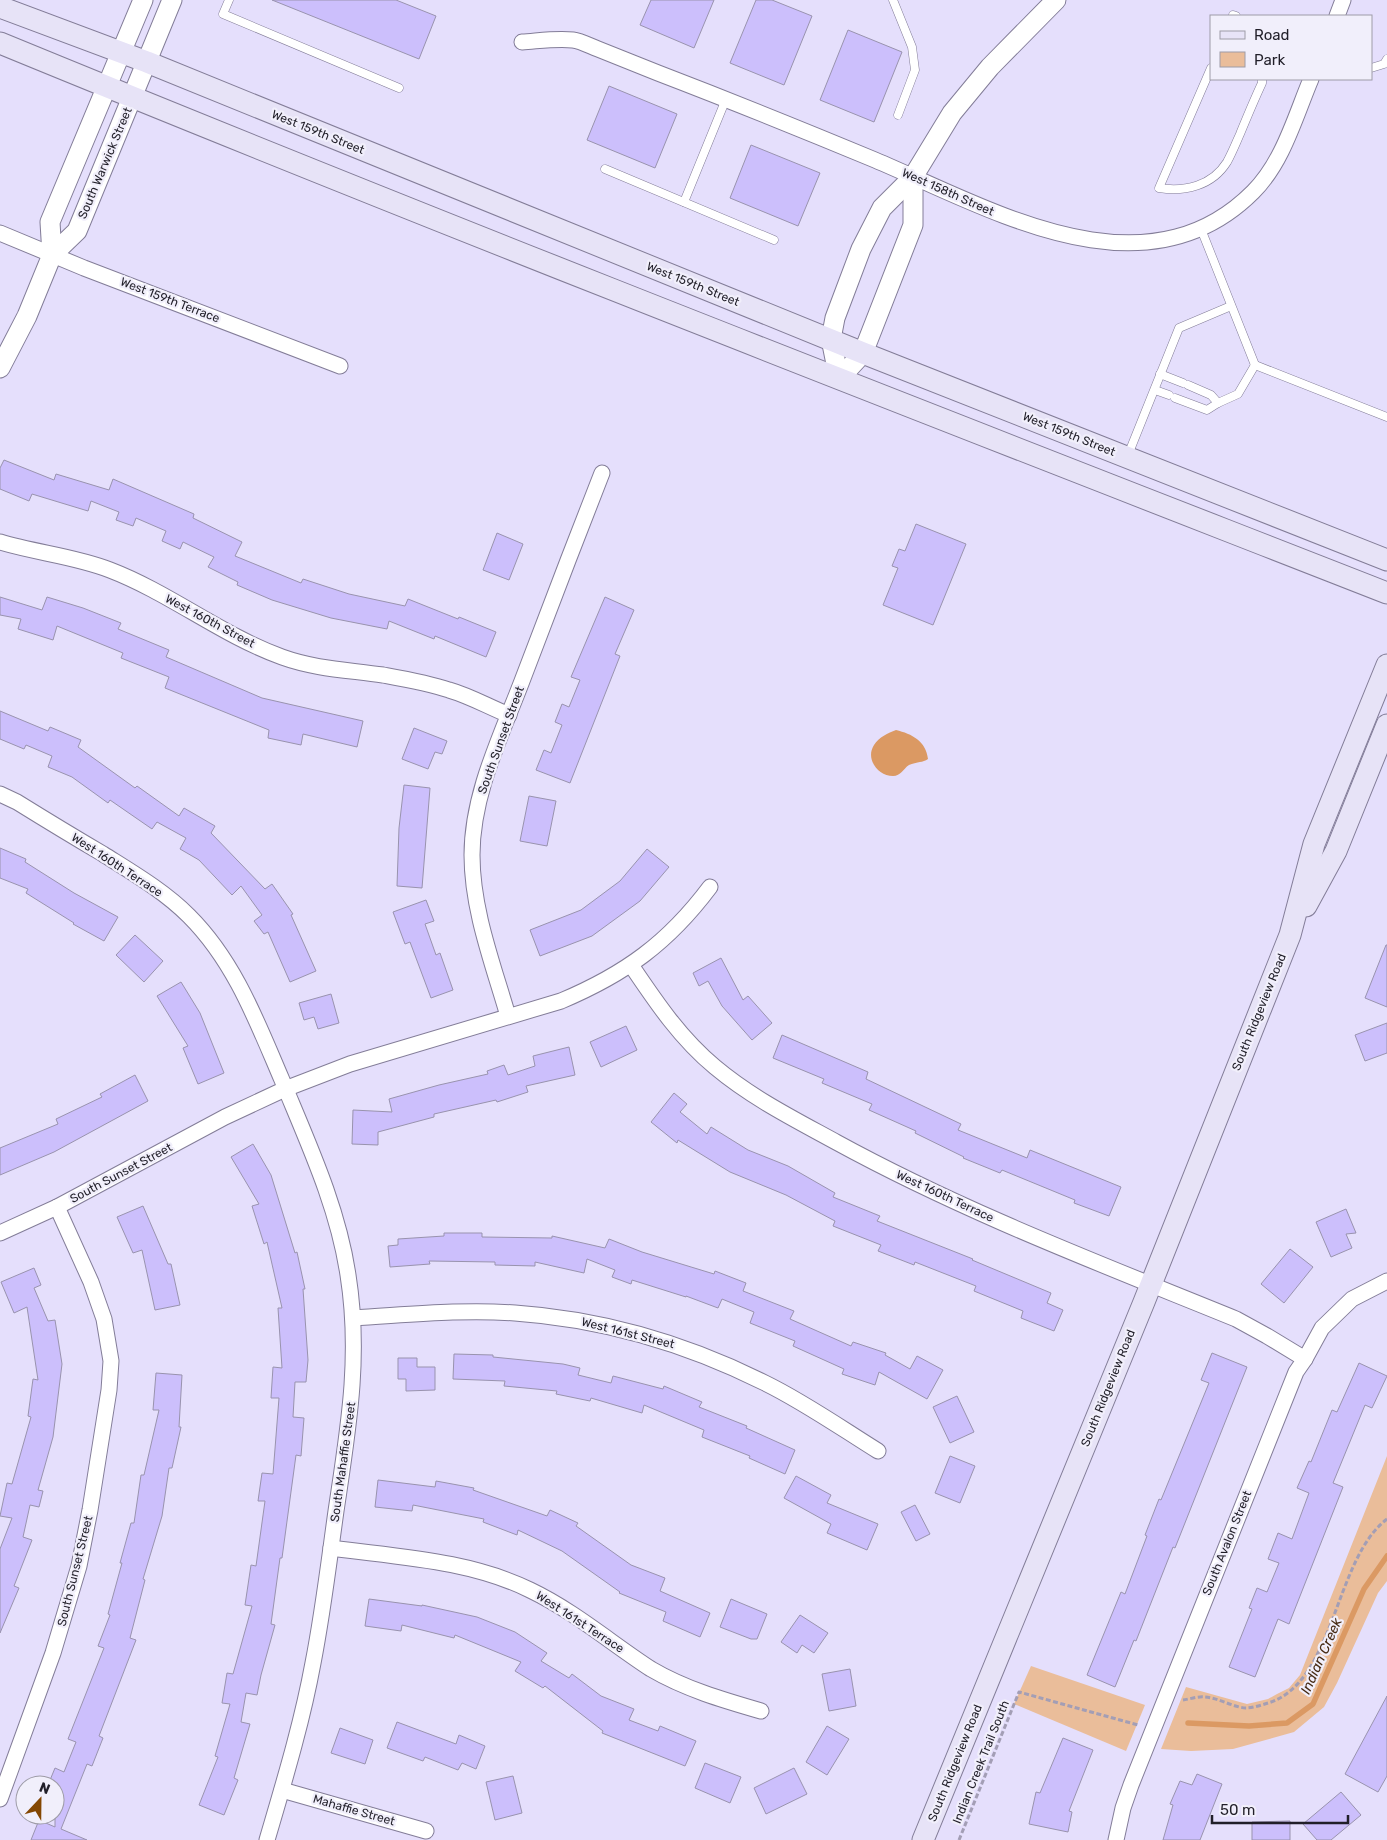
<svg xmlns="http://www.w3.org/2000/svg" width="1387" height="1840" viewBox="0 0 1387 1840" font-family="Rubik,sans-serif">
<rect width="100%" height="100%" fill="#e5dffc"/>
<g fill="#eabd9a">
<path d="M1387,1456V1581L1378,1593L1337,1683L1324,1707L1294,1732L1233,1749L1191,1751L1161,1749L1186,1687L1247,1704L1268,1699L1277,1694L1289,1688L1300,1675Z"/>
<path d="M1031,1666L1145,1705L1126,1751L1014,1704Z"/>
</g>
<path fill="#db9963" d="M896,730C912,734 926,741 928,759C922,763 915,762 909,765C903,769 901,776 893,776C878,776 865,759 874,745C879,737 888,733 896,730Z"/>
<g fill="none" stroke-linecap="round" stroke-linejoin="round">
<path stroke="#db9963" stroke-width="5.5" d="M1188,1723L1249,1726L1287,1723L1313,1704L1364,1589L1387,1556"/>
</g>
<g fill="#ccbffc" stroke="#9993ae">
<path d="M272,0H396L436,16L419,59Z"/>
<path d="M651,0H714L694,48L640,25Z"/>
<path d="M756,0H772L812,16L784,85L730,63Z"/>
<path d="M848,30L902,52L874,122L820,100Z"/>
<path d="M609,86L677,114L655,168L587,140Z"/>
<path d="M751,145L820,173L798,226L730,198Z"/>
<path d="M4,460L54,480L56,474L109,490L113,479L194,514L193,518L242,542L235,556L301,583L303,579L349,594L405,606L408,599L458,619L459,617L496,632L486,657L435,636L434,639L389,621L387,629L331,618L272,600L237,585L238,582L208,567L214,557L183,542L180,549L162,541L166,531L136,518L133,526L116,520L119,512L91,501L88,511L32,494L29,501L0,489V468Z"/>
<path d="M916,524L966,544L933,625L883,605L898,568L892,566L899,549L905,551Z"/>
<path d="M497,533L523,544L509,580L483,570Z"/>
<path d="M0,597L42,610L47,597L83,608L121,623L118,629L169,650L166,657L262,698L363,721L357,747L303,734L301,745L268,738L269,730L165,688L169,677L121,658L123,653L57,626L53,640L18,629L21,619L0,615Z"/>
<path d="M605,597L634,610L615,654L620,656L570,783L536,770L544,750L551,753L562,725L555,722L562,704L569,707L580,680L571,677Z"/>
<path d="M0,711L48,731L50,727L81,740L78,747L135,788L137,786L179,816L184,808L215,826L211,833L265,889L272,884L293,914L291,915L316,971L290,982L268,932L264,934L254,921L262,915L241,886L232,895L199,860L180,849L186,838L157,822L152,829L110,800L108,803L72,777L48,767L52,756L26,745L24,749L0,739Z"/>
<path d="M414,728L447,741L442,754L435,752L428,769L402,759Z"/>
<path d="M404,785L430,788L422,888L397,886L399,828Z"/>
<path d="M529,796L556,801L547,846L520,841Z"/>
<path d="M0,848L26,859L25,862L74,893L118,917L104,941L73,924L74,923L26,893L28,889L0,878Z"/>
<path d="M647,849L669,867L640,901L592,936L540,956L530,930L581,910L620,881Z"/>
<path d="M426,900L434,921L425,924L436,955L440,953L453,990L431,998L410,942L405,944L393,912Z"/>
<path d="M135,935L163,961L144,982L116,955Z"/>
<path d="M1386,945H1387V1007L1365,998Z"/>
<path d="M721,958L743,1000L748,996L772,1023L752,1040L722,1006L708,981L699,986L693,973Z"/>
<path d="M181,982L200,1013L224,1073L198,1084L183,1048L188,1046L157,996Z"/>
<path d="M331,994L339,1023L318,1029L314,1017L304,1020L299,1003Z"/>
<path d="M1387,1023V1053L1365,1061L1355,1035Z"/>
<path d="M626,1026L637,1050L601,1067L590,1042Z"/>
<path d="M782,1035L868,1072L866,1079L961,1124L958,1130L1027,1158L1030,1150L1121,1187L1109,1216L1074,1203L1075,1200L1002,1170L1000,1173L963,1158L964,1157L915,1133L916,1131L869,1110L872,1104L822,1083L824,1079L773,1058Z"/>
<path d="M569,1047L575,1075L526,1086L528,1092L497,1102L496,1100L434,1114V1117L378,1132V1145L352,1144L353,1110L392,1112L389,1099L439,1085L488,1074L487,1071L504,1065L508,1075L535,1066L533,1056Z"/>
<path d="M135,1075L148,1101L54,1152L0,1175V1148L58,1124L56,1119L102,1097L100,1094Z"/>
<path d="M674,1093L687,1104L680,1112L707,1134L711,1127L748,1150L788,1166L835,1193L833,1197L880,1216L877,1221L973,1259L972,1260L1051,1293L1047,1303L1063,1310L1054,1331L1021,1318L1023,1311L974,1291L976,1286L915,1262L914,1265L878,1251L881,1245L833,1226L835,1221L786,1195L730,1172L678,1140L677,1143L651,1122Z"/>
<path d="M253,1144L271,1175L295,1253L297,1252L305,1289H303L308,1360L306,1382H295L293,1417L304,1418L301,1456L296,1455L282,1558H280L271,1624L275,1625L261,1675L257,1695L246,1693L241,1722L250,1724L234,1778L238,1780L224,1815L199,1805L218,1757L215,1756L230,1704L222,1703L227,1673L233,1674L252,1606L245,1605L251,1565L256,1566L265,1501H258L262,1473L273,1474L279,1398H271L273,1367L282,1368L278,1308H282L267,1242L264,1244L252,1206L259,1204L231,1157Z"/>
<path d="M143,1206L168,1264H171L180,1305L155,1310L142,1250L133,1253L117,1217Z"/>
<path d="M1346,1209L1356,1233L1346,1234L1352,1248L1331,1257L1316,1222Z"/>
<path d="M444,1233H482V1237L552,1238V1236L605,1248L609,1239L642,1252L714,1274L715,1271L746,1283L743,1291L794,1311L790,1319L851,1346L853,1342L886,1353L885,1355L910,1369L917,1356L943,1370L927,1399L879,1372L875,1385L842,1374L844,1369L793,1346L795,1341L750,1323L754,1312L722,1299L718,1308L686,1296V1297L632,1280L631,1284L612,1277L615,1270L587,1259L584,1273L535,1262V1266L495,1265V1262L429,1261L430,1264L390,1267L388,1246L398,1245V1239L444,1236Z"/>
<path d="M1290,1249L1313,1267L1284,1303L1261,1284Z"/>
<path d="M34,1268L41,1285L34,1288L48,1321L55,1320L62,1364L53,1437L38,1490L43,1491L39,1507L30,1505L23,1537L32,1540L14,1586L19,1588L0,1633V1549L12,1518L0,1516L7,1483L12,1484L31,1417L28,1416L33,1379L38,1380L27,1307L14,1313L1,1282Z"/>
<path d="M1212,1353L1247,1367L1175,1548L1173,1547L1136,1641L1134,1640L1115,1687L1087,1675L1121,1592L1125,1594L1147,1536L1145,1535L1159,1499L1161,1500L1209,1383L1201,1380Z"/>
<path d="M454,1354L493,1355V1357L563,1364L580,1368L578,1375L611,1383L613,1376L663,1389L664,1386L702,1402L699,1407L747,1426L746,1428L795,1450L785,1474L749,1458L750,1456L702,1437L704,1430L644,1405L642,1413L591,1398L590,1401L556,1394L557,1391L504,1386L505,1381L453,1379Z"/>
<path d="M398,1358H417V1367H435V1390L406,1391V1379H398Z"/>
<path d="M1359,1363L1387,1376L1372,1408L1365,1405L1333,1483L1343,1487L1289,1624L1278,1619L1255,1677L1229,1667L1252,1609L1249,1608L1257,1588L1267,1592L1279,1563L1268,1559L1278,1533L1292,1539L1309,1493L1297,1488L1309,1461L1311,1462L1332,1410L1337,1412Z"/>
<path d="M156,1373L182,1375L179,1427H181L172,1468H169L162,1516L143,1579L145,1580L130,1638L136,1640L99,1736L103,1738L92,1766L87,1764L61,1829L87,1840H31L39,1820L55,1827V1785H48L55,1768L64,1772L76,1742L68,1739L104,1648L98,1646L110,1615L108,1614L122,1563H120L131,1523H134L141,1475H144L159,1410H153Z"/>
<path d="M957,1396L974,1432L950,1443L933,1407Z"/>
<path d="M950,1456L975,1466L960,1503L935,1493Z"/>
<path d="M796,1476L831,1495L827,1503L878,1524L867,1550L827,1533L831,1524L784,1498Z"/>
<path d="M378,1480L435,1487L436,1481L474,1488L473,1490L547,1516L550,1510L578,1523L576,1526L631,1565L665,1578L660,1591L710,1613L700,1637L663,1621L666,1612L619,1593L620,1592L562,1551L518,1530L517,1535L483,1522L484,1519L413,1505L412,1511L375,1507Z"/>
<path d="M915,1505L930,1534L916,1541L901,1512Z"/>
<path d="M369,1599L422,1606V1605L477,1617L515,1632L547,1653L541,1661L569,1678L572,1674L601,1696L634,1709L629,1720L658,1731L660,1726L696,1741L685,1766L602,1733L603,1731L545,1686L543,1688L515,1671L521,1662L455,1635L454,1638L402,1625L401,1631L365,1626Z"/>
<path d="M731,1599L767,1614L757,1639H751L720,1627Z"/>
<path d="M800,1615L828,1633L814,1653L802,1645L797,1653L781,1642Z"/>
<path d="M850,1669L856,1706L829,1711L822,1674Z"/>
<path d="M1387,1696V1776L1378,1792L1345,1774Z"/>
<path d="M397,1722L456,1744L459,1735L485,1746L476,1769L462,1763L458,1770L425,1757L423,1761L387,1748Z"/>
<path d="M827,1726L849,1739L827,1775L806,1762Z"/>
<path d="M340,1728L373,1740L365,1764L331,1753Z"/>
<path d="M1063,1738L1093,1750L1069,1811L1072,1812L1068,1832L1029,1824L1036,1792L1040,1793Z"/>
<path d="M705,1763L741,1777L730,1803L695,1788Z"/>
<path d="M794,1768L807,1794L766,1814L754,1788Z"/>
<path d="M1197,1774L1222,1784L1200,1840H1163L1173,1805L1170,1804L1180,1781L1192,1785Z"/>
<path d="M513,1776L522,1813L495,1820L486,1782Z"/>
<path d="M1341,1792L1361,1815L1331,1840H1317L1303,1824Z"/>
<path d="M1290,1821V1840H1252V1822Z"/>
</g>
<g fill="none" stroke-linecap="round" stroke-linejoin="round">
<defs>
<g id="service">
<path d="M229,0L223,14L399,88"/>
<path d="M893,0L912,47L915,70L898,115"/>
<path d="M1233,16V15L1236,16"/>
<path d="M1211,68L1159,188C1185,192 1212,186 1227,162C1232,153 1236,143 1240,134C1247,117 1254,100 1262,83V79"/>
<path d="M1371,68L1384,64L1387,59"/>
<path d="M605,169L774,240"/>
<path d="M684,202L726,99"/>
<path d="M1201,229L1255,365L1387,417"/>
<path d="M1160,374L1183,383"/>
<path d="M1188,385L1211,395L1218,403"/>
<path d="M1155,390L1169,395"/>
<path d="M1175,398L1207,410L1218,403L1238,394L1255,365"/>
<path d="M1128,455L1179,328L1231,306"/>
</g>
<g id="minor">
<path d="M1337,16L1343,0"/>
<path d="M522,42C538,41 557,38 573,40C581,41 590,46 598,49C618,57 638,65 658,73C731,101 803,130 875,160C989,208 1144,301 1253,192C1283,162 1295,117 1311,79"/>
<path d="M0,233L84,268L340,366"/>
<path d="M0,542C36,553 74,556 110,570C170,593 221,635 282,657C315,669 349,670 383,675C405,679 428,683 449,690C470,696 489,707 509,715"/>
<path d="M0,794L17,802C46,820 74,837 103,854C133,873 164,891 189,916C235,962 257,1022 282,1080C308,1143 338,1207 348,1275C361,1357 348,1430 336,1511C329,1561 323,1612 313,1663C302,1723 284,1782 267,1840"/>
<path d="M631,965C656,1002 680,1038 715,1067C752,1098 794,1119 836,1142C964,1212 1101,1264 1236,1319L1267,1336L1305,1359"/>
<path d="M508,1016C493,964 472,910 472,855C472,794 501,736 522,681C548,612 575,542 602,473"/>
<path d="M0,1233L57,1207L225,1117L285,1089L350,1064L561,1001C625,974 668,943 710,887"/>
<path d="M353,1318C407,1315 461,1309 515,1313C602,1319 687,1344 765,1383C804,1402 841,1428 878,1451"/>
<path d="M331,1548C397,1557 469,1560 530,1590C574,1611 611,1643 651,1669C685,1689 723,1700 761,1711"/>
<path d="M282,1790L426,1831"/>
<path d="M0,1799L53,1653L79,1566L90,1510L109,1390L111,1361L104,1319L91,1282L57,1207"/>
<path d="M1116,1840L1123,1808L1131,1785L1296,1372L1305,1359L1322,1328L1352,1299L1387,1281"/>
</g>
<g id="tertiary">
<path d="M52,255L50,222L143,0"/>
<path d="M0,368L27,316L52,255L77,231L172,0"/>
<path d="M839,379L831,339L835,318L861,249L882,208L913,177L952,113L990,67L1056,0"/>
<path d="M839,379L863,353L913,225V177"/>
</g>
<g id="secondary">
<path d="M0,7L147,62L863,353L1387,560"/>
<path d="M0,43C460,232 924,412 1387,593"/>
<path d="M1306,906L1336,851L1387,725"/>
<path d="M923,1840L1144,1302L1290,935L1314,844L1387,665"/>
</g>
</defs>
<use href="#service" stroke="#837d98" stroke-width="9"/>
<use href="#minor" stroke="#837d98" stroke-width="17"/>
<use href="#tertiary" stroke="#837d98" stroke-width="21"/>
<use href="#secondary" stroke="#837d98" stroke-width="23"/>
<g stroke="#a39eb5" stroke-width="3" stroke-dasharray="5 2.5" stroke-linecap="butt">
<path d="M1183,1700C1190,1699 1199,1696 1205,1697C1219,1698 1232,1707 1246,1708C1252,1708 1262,1705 1268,1703C1335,1683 1334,1559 1387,1519"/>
<path d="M959,1840L1019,1692L1138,1725"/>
</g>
<use href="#service" stroke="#fff" stroke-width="8"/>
<use href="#minor" stroke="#fff" stroke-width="15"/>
<use href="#tertiary" stroke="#fff" stroke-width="19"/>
<use href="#secondary" stroke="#e7e3f7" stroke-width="21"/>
</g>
<g text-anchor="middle" stroke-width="4.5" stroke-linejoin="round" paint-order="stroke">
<g font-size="12" fill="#211f29" stroke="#f1effb">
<text transform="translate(318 132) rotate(22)" y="4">West 159th Street</text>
<text transform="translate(105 163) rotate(-67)" y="4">South Warwick Street</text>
<text transform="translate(948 192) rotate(24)" y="4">West 158th Street</text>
<text transform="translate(693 284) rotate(22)" y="4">West 159th Street</text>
<text transform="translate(170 300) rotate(21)" y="4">West 159th Terrace</text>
<text transform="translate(1069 434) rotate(22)" y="4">West 159th Street</text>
<text transform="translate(210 621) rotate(28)" y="4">West 160th Street</text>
<text transform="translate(501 740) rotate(-70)" y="4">South Sunset Street</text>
<text transform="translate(117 865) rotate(33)" y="4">West 160th Terrace</text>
<text transform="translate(1259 1012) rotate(-68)" y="4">South Ridgeview Road</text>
<text transform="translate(121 1173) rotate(-28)" y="4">South Sunset Street</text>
<text transform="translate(945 1196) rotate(25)" y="4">West 160th Terrace</text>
<text transform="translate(628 1333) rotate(14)" y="4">West 161st Street</text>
<text transform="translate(1108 1388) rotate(-68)" y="4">South Ridgeview Road</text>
<text transform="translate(343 1462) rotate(-82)" y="4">South Mahaffie Street</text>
<text transform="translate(1227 1543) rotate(-68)" y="4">South Avalon Street</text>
<text transform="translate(75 1571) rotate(-76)" y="4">South Sunset Street</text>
<text transform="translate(580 1622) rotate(33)" y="4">West 161st Terrace</text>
<text transform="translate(981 1762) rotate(-68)" y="4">Indian Creek Trail South</text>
<text transform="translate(955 1763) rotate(-68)" y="4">South Ridgeview Road</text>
<text transform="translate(354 1810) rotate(16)" y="4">Mahaffie Street</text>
</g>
<g font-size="14" font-style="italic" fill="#472b14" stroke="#f1effb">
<text transform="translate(1321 1656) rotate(-66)" y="5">Indian Creek</text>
</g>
</g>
<rect x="1210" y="15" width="162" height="65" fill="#f1effb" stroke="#9e9ca7"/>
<rect x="1220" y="31" width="25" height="8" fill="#e7e3f7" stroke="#9e9ca7"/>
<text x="1254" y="40" font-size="15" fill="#211f29">Road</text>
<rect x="1220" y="52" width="25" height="15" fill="#eabd9a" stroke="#9e9ca7"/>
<text x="1254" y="65" font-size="15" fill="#211f29">Park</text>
<g transform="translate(40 1800) rotate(22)"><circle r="24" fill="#f1effb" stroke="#9e9ca7"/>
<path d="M0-4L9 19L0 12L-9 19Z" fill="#844702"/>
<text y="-8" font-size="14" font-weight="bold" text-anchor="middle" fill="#211f29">N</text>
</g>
<path d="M1212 1815v8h136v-8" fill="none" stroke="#211f29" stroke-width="2.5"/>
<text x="1220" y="1815" font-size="15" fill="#211f29" stroke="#f1effb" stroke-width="4" paint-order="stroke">50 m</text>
</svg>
